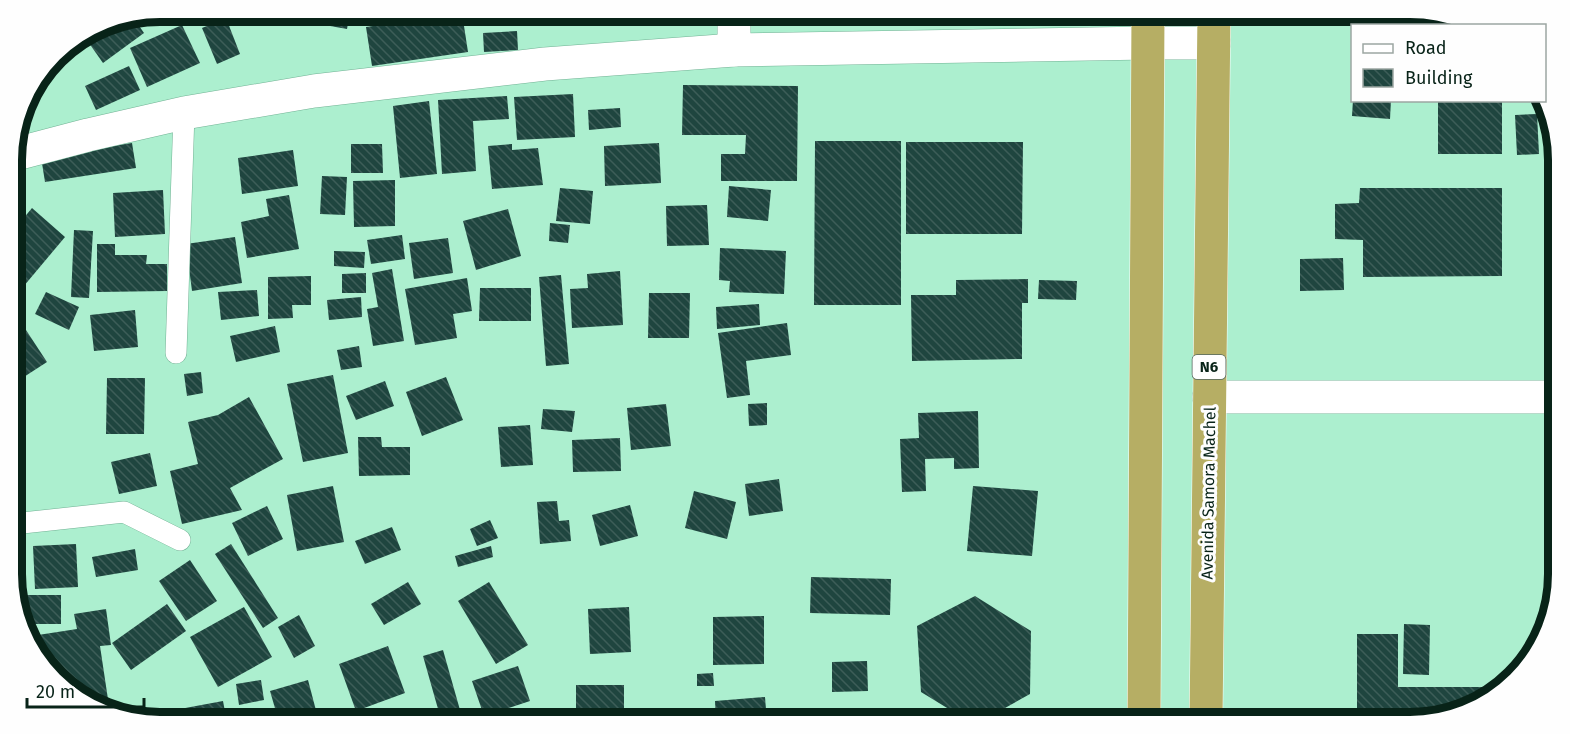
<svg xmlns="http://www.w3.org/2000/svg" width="1570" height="734" viewBox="0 0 1570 734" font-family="'Fira Sans',sans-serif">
<defs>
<pattern id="building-back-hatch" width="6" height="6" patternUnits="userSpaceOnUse" patternTransform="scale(1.5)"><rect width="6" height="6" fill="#1f453f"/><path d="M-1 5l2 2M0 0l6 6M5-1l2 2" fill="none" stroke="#3d5d58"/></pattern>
</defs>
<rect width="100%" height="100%" fill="#acefcf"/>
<g fill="url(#building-back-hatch)">
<path d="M303,12H350L347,29L302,21Z"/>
<path d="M363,12H384L385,17L364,20Z"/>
<path d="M491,12H509V16L491,18Z"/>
<path d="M535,12H670V18L535,19Z"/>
<path d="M766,12H792L790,22L765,19Z"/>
<path d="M824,12H934V14L824,16Z"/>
<path d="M937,12H981V16L937,15Z"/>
<path d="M1407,12L1467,23L1469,26H1407Z"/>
<path d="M462,13L468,52L372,66L366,27Z"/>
<path d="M133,17L144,33L103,63L84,36L104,23Z"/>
<path d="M226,18L240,54L217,64L202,28Z"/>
<path d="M182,25L200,63L147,87L130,48Z"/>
<path d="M517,31L518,50L484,52L483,33Z"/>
<path d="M129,66L140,90L96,110L85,86Z"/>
<path d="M683,85L798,86L797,181H721V154H745L746,135H682Z"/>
<path d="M573,94L575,137L517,140L514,97Z"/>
<path d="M507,96L509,119L473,121L476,171L442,174L438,100Z"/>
<path d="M1353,100H1391L1390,119L1352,116Z"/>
<rect x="1438" y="100" width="64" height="54"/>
<path d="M429,101L437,174L400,178L393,106Z"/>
<path d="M620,108L621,127L589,130L588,110Z"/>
<path d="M1537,114L1539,154L1517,155L1515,115Z"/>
<path d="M815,141H901V305H814Z"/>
<path d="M906,142H1023L1022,234H906Z"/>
<path d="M132,143L136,168L45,182L41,157Z"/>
<path d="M659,143L661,183L605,186L604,146Z"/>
<path d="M351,144H382L383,173H351Z"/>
<path d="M512,144V150L538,148L543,185L492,189L488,146Z"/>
<path d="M293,150L298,186L242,194L238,158Z"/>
<path d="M322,176L347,177L345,215L320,214Z"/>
<path d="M395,180V226L354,227L353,181Z"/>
<path d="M729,186L771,190L768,221L727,217Z"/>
<path d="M560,188L593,191L590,224L556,221Z"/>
<path d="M1360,188H1502V276L1363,277V240L1335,239V204L1359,203Z"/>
<path d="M163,190L165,234L115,237L113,193Z"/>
<path d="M289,195L299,249L247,258L241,222L269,216L266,199Z"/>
<path d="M707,205L709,245L667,246L666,206Z"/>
<path d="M32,208L65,237L18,293L13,288V231Z"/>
<path d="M508,209L521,256L476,270L463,221Z"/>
<path d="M550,223L570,225L568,243L549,241Z"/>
<path d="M74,230L93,231L89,298L71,297Z"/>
<path d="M402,235L405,259L371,264L367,240Z"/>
<path d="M235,237L242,283L192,291L186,244Z"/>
<path d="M448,238L453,273L414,279L409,243Z"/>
<path d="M97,244H115V255H147L146,264H167V291L97,292Z"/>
<path d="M720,248L786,251L784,294L729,292L730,281L719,280Z"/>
<path d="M334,251L365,252L364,268L334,266Z"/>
<path d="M1343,258L1344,290L1300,291V259Z"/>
<path d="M392,269L404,341L373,346L367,309L378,307L372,273Z"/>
<path d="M620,271L623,325L572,328L570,289L588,288L587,274Z"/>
<path d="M366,273V293H342V274Z"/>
<path d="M561,275L569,364L546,366L539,277Z"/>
<path d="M311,276V305H292L293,318L268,319V277Z"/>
<path d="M467,278L472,311L453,314L457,338L415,345L405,289Z"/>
<path d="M1028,279V303H1022V359L912,361L911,295H956V280Z"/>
<path d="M1039,280L1077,281L1076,300L1038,299Z"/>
<path d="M480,288H531V321H479Z"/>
<path d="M257,290L259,316L221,320L218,292Z"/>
<path d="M46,292L79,307L69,330L35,314Z"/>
<path d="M649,293H690L689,338H648Z"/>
<path d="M361,297L362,317L329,320L327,300Z"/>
<path d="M759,304L760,325L717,329L716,307Z"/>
<path d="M135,310L138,347L94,351L90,315Z"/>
<path d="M787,323L791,355L746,361L750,395L727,398L718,333Z"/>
<path d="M275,326L280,352L236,362L230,336Z"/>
<path d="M24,327L47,362L13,384V334Z"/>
<path d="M359,346L362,367L341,370L337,350Z"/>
<path d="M201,372L203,393L187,396L184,374Z"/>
<path d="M333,375L348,453L303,462L287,384Z"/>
<path d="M446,377L463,420L422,436L406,392Z"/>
<path d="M107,378H145L144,434H106Z"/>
<path d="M385,381L394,406L356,420L346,396Z"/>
<path d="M249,397L283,459L230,488L242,510L182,524L170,471L198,464L188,422L218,415Z"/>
<path d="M767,403V425L749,426L748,404Z"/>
<path d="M666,404L671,446L631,450L627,408Z"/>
<path d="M543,409L575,411L572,432L541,429Z"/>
<path d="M978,411L979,468L954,469V458L925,459L926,491L902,492L900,439L919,438L918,413Z"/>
<path d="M530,425L533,465L501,467L498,427Z"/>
<path d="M358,437H381L382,447H410V475L359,476Z"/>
<path d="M620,438L621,471L573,472L572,440Z"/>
<path d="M150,453L157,486L119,494L111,462Z"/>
<path d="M13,454H16L18,485H13Z"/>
<path d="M779,479L783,511L749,516L745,484Z"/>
<path d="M333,486L344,542L297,551L287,495Z"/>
<path d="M973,486L1038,491L1032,556L967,551Z"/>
<path d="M694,491L736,502L727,539L685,528Z"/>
<path d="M557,501L559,521L569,520L571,541L540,544L537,502Z"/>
<path d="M630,505L638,536L600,546L592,515Z"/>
<path d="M267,506L283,539L248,556L232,523Z"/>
<path d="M490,520L498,538L477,546L470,529Z"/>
<path d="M392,527L401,550L365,564L355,541Z"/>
<path d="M76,544L78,587L35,589L33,546Z"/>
<path d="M231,544L278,618L263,628L215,554Z"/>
<path d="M491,546L493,557L458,567L455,556Z"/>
<path d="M135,549L138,570L96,577L92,557Z"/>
<path d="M190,560L217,601L186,621L159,581Z"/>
<path d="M811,577L891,579L890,615L810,613Z"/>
<path d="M408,582L421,604L384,625L371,604Z"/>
<path d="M489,582L528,645L496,664L458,601Z"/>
<path d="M22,595H61V624H26L21,613Z"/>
<path d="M975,596L1031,631L1030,694L980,722H970L921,692L917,626Z"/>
<path d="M167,604L186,631L131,670L112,643Z"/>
<path d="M244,607L272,657L218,687L190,637Z"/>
<path d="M629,607L631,652L590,654L588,609Z"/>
<path d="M106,609L111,645L100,646L109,706L99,707L42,664L38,654H41L38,635L77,629L74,614Z"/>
<path d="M299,615L315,646L294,658L278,627Z"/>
<path d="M764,616V664L713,665V617Z"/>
<path d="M1404,624L1430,625L1429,675L1403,674Z"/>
<path d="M1357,634H1398V687H1501L1492,697L1419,722H1357Z"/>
<path d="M388,646L405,693L356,711L339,664Z"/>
<path d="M443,650L460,710L440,716L423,656Z"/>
<path d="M867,661L868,691L832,692V662Z"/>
<path d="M518,666L530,701L484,716L472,681Z"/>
<path d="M713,673L714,686H697V674Z"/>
<path d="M261,680L264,700L239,705L236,684Z"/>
<path d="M308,680L318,718L305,722H279L270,691Z"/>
<path d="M576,685H624V709L576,710Z"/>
<path d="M765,697L767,722H716L715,701Z"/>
<path d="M223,701L227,722H171L169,711Z"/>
</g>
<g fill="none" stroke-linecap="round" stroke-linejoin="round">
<defs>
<g id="service">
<path d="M176,353L184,113"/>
<path d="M13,524L124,512L180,540"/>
</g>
<g id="minor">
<path d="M734,50V12"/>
<path d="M12,155L88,135L184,113L314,91L545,64L734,50L1148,43H1214"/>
<path d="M1209,397H1557"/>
</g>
<g id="trunk">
<path d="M1144,722L1148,12"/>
<path d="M1206,722L1214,12"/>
</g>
</defs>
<use href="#service" stroke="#71b294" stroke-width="22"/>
<use href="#minor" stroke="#71b294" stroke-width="34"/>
<use href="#trunk" stroke="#fff" stroke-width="34"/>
<use href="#service" stroke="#fff" stroke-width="21"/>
<use href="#minor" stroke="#fff" stroke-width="33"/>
<use href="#trunk" stroke="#b6ae64" stroke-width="33"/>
</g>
<g text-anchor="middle" stroke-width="6" stroke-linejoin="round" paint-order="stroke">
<rect fill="#fefefe" stroke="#52655d" stroke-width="1.5" x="1192.5" y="355" width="33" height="24" rx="4.5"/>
<g font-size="15" font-weight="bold" fill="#082318">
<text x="1209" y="372">N6</text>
</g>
<g font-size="16" fill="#082318" stroke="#fefefe">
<text transform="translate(1208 493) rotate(-89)" y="6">Avenida Samora Machel</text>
</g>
</g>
<path d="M0 0H1570V734H0ZM160 22H1410A138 138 0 0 1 1548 160V574A138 138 0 0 1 1410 712H160A138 138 0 0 1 22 574V160A138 138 0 0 1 160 22Z" fill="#fefefe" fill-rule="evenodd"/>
<path fill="none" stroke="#082318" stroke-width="8" d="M160 22H1410A138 138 0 0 1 1548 160V574A138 138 0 0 1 1410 712H160A138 138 0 0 1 22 574V160A138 138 0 0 1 160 22Z"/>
<rect x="1351" y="24" width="195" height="78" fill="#fefefe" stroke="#9ca6a2" stroke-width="1.5"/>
<rect x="1363" y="44" width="30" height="9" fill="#ffffff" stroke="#9ca6a2" stroke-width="1.5"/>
<text x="1405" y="54" font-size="18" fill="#082318">Road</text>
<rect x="1363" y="69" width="30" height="18" fill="url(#building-back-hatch)" stroke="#9ca6a2" stroke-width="1.5"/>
<text x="1405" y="84" font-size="18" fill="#082318">Building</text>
<path d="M27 698v9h117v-9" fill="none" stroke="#082318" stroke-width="3"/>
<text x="36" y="698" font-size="18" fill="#082318" stroke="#fefefe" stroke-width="4.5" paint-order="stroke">20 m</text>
</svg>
